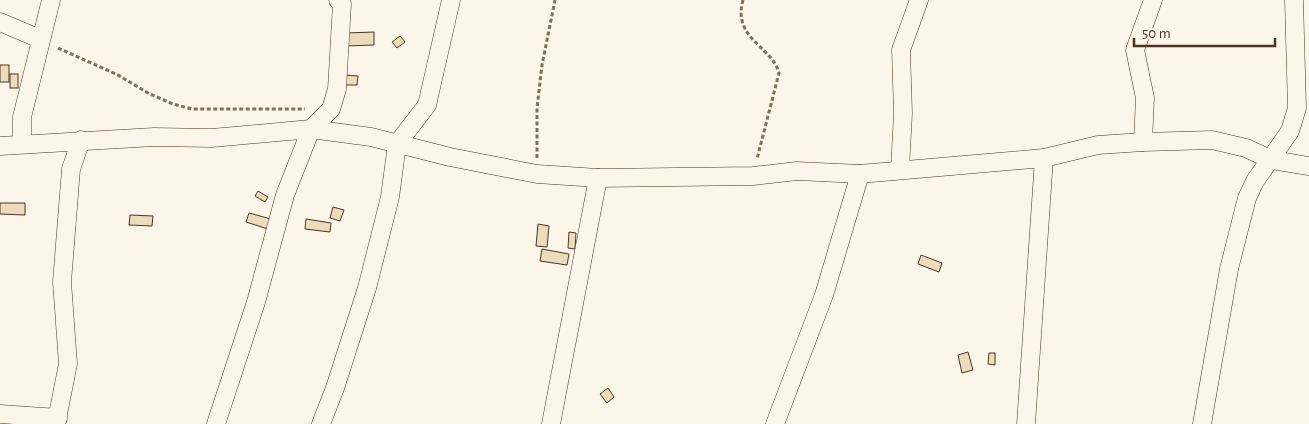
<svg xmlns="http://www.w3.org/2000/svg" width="1309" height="424" viewBox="0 0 1309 424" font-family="'Alegreya Sans',sans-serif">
<rect width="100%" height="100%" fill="#fbf6e9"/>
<g fill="#ecdcbc" stroke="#4a3520">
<path d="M374,32V45L346,46V33Z"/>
<path d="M400,36L405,42L397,48L392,42Z"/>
<rect x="0" y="65" width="9" height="17"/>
<rect x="10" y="74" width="8" height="14"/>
<path d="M345,75L358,76L357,85H344Z"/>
<path d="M258,191L268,197L265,202L255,196Z"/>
<path d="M0,203H25V215L0,214Z"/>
<path d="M333,207L344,210L340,221L330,218Z"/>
<path d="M249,213L271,219L268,229L246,222Z"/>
<path d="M130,215L153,216L152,226L129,225Z"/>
<path d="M306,219L331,223L330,232L305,229Z"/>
<path d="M538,224L549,226L547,247L536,246Z"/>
<path d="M569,232L576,233L575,249L568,248Z"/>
<path d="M542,249L569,254L567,265L540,261Z"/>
<path d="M921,255L942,263L939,272L918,264Z"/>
<path d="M968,352L973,370L962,373L958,355Z"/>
<path d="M989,353H995V365L988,364Z"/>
<path d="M608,388L614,397L607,403L600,394Z"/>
</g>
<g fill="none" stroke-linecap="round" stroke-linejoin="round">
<defs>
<g id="street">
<path d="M0,22L40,39"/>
<path d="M1143,142L1145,98L1135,50L1153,0"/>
<path d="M22,144V117L51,0"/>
<path d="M0,146L154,137L212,138L311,129L371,137L450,157L537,174L598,178L753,176L797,171L860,174L1044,158L1098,145L1143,142L1212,140L1246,148L1272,160L1309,166"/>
<path d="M900,169L903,113L901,50L919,0"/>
<path d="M0,414L58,418"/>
<path d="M56,424L68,364L62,282L71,169L81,140"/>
<path d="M216,424L256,302L285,195L311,129L331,109L337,89L342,4L338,0"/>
<path d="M321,424L335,388L367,288L390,197L397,144L427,105L451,0"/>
<path d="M551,424L598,178"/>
<path d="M775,424L824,295L860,174"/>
<path d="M1026,424L1044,158"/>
<path d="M1202,424L1229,269L1247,198L1255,181L1290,131L1297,108L1294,0"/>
</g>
</defs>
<use href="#street" stroke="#4a3520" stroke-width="19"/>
<g stroke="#7f6f5c" stroke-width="3" stroke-dasharray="4 2.5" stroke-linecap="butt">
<path d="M743,0C732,39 772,46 779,73L757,159"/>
<path d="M58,48L118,75L148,93L173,104L192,109H305"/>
<path d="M537,158V108L542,65L555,0"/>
</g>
<use href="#street" stroke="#fbf6e9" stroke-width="18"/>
</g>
<path d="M1134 38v8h141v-8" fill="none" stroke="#4a3520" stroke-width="2.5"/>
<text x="1142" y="38" font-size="15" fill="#4a3520" stroke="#fbf6e9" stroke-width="4" paint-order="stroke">50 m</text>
</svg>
